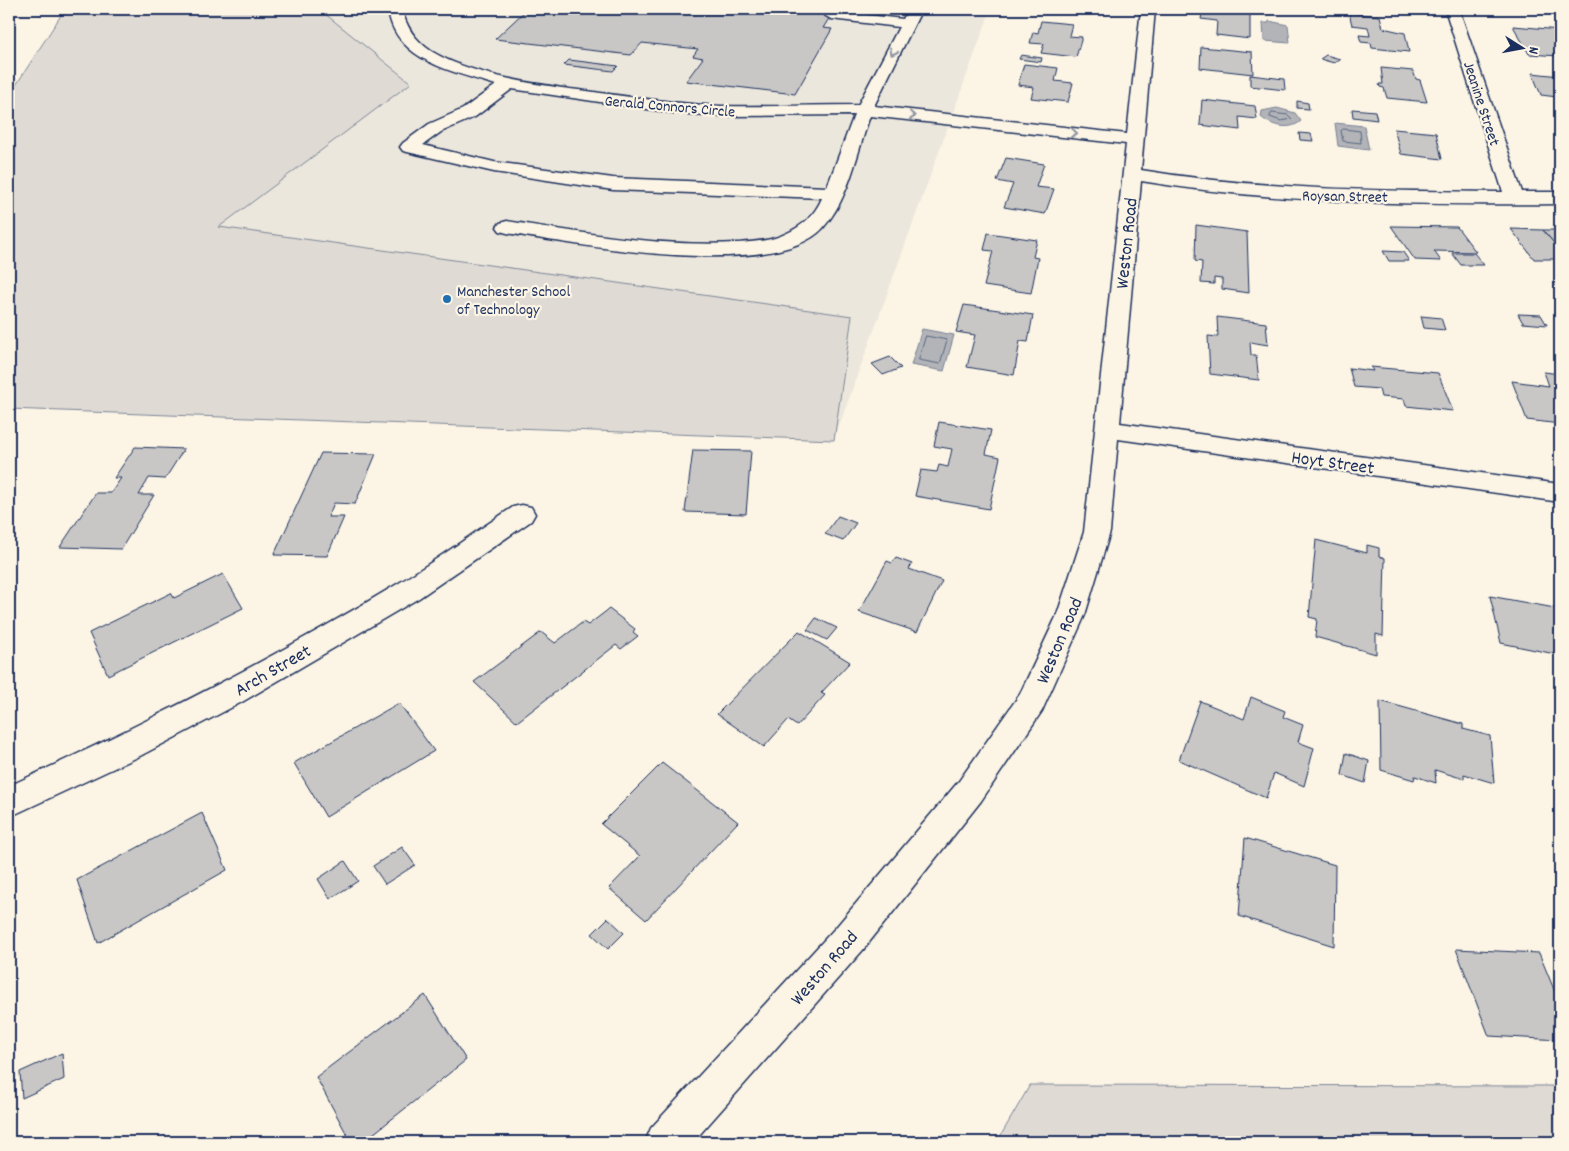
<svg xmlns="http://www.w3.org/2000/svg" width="1569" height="1151" viewBox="0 0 1569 1151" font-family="Dekko,sans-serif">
<rect width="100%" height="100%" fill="#fcf5e5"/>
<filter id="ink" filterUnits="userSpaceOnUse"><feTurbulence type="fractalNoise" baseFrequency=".02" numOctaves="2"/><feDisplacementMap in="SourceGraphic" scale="10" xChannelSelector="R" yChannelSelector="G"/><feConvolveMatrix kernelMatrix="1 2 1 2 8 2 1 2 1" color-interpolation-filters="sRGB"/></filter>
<g filter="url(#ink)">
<path fill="#ece7dc" d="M227,9H991L834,440L9,409Z"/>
<g fill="#dfdbd4" stroke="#7d8599">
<path d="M65,9H319L411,83L219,227L852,316L834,440L9,409V96Z"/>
<path d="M1030,1085L1560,1086V1142H997Z"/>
</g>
<g fill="#b2b4b8" stroke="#767f94">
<path d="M1269,21L1288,25L1290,43L1264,41L1263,23H1269Z"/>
<path d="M1277,108L1295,113L1301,121C1290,131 1271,126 1261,117L1262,111Z"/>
<path d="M1335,123L1364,126L1369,150L1338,146Z"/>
<path d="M922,329L954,335L944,371L911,365Z"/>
</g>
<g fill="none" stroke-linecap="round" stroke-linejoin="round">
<g stroke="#576482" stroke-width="1">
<path d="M1272,113L1288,115L1292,119L1281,121L1270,117Z"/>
<path d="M1344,129L1360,131L1361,143L1343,141L1341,131Z"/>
<path d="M926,336L947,340L940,364L919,360Z"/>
</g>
</g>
<g fill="#c8c7c6" stroke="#1b2f5e">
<path d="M527,9H835L823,28L832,29L795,94L686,81L703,58L693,56L698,49L642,43L631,55L495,39Z"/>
<path d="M1203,9H1235V11L1250,13V39L1216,35L1217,21L1201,19Z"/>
<path d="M1349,13L1380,16L1383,28L1405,33L1409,52L1372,48L1371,43L1361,42L1359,35L1370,36L1368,27L1352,25Z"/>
<path d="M1041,21L1072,24L1069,36L1082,37L1076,57L1041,53L1044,44L1030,43L1033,32L1038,33Z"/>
<path d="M1513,26L1560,30V50H1555L1559,56L1529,54Z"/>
<path d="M1201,47L1252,52L1253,74L1200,68Z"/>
<path d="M1021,55L1042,58L1041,62L1019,59Z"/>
<path d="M1326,55L1340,59L1334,63L1320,59Z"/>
<path d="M569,60L618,66L613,71L564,65Z"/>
<path d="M1024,64L1058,68L1055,81L1073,83L1068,102L1031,98L1034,87L1018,85Z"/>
<path d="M1381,68L1413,71L1416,79L1420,80L1427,102L1387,98L1384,88L1380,87L1379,84H1383Z"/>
<path d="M1532,73L1560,76V104L1557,97L1541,95Z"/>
<path d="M1250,75L1284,79L1285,90L1250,86Z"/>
<path d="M1202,100L1255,106L1257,119L1239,117L1240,130L1200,125Z"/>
<path d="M1297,101L1308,103L1309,109L1297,108Z"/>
<path d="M1352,109L1375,111L1377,120L1353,117Z"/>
<path d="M1394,129L1436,133L1442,159L1401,154Z"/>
<path d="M1299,133L1311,134L1313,141L1300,140Z"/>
<path d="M1006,158L1044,164L1036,187L1054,189L1045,214L1004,207L1013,184L997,181Z"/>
<path d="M1196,225L1247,232L1249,293L1222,289V279L1214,278V284L1201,283L1202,262L1195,261Z"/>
<path d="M1391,226L1457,227L1476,252L1434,251L1441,261L1415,260Z"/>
<path d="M1511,229L1543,230L1560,250V259H1534Z"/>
<path d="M1543,230H1560V250Z"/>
<path d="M988,233L1037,240L1033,257L1038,258L1031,293L984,286L993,251L984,250Z"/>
<path d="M1383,251L1403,252L1409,261H1389Z"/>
<path d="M1452,253H1474L1484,265H1461Z"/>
<path d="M964,305L1033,315L1028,342L1020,341L1014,375L967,367L975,335L956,332Z"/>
<path d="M1518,314L1541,315L1547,325L1523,323Z"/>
<path d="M1421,316L1441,318L1445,330L1424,328Z"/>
<path d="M1217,317L1266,323L1268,345L1250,342L1251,355H1256L1259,380L1210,374L1208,336L1218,337Z"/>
<path d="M890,357L901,368L883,375L872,364Z"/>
<path d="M1371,367L1438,373L1453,411L1406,406L1404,399L1381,397L1379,389L1354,387L1349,368L1373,371Z"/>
<path d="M1544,372L1560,374V424L1527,420L1512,381L1549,386Z"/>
<path d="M939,422L991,430L986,454L1000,457L989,509L915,496L921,470L937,472L939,465L948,467L952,449L934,446Z"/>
<path d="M135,447L184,449L165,479L149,478L139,495H154L121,549L60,547L96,493H111L121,478H114Z"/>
<path d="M693,450L751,451L746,514L685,512Z"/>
<path d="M321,453L376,454L355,504L334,503L328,517H344L327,556L274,555Z"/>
<path d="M838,516L856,523L843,541L825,534Z"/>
<path d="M1316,540L1367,553V545L1379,548V556L1385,558L1383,636L1376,634V654L1315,637L1317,619L1309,617Z"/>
<path d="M896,558L912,564L909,569L942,581L917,632L859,612L887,561L892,563Z"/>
<path d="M223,574L243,608L108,675L89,633L171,593L174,598Z"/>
<path d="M1490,596L1560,609V655L1501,643Z"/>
<path d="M609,609L635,629L633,632L638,636L621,649L616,645L517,722L474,682L541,632L555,643L583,622L588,625Z"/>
<path d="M816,618L837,628L827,640L807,630Z"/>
<path d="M799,631L850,662L821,693L825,695L797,726L788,720L764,747L717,714Z"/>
<path d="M1251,697L1285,711L1283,717L1303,725L1298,742L1314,748L1304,786L1274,773L1266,798L1179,760L1200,701L1244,719Z"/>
<path d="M1380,701L1463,724V729L1490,736L1494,783L1464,774V779L1435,770L1436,783L1415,776L1414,780L1381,770Z"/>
<path d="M399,703L434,751L326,817L294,763Z"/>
<path d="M1346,753L1369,761L1365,783L1342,775Z"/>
<path d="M662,763L738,822L646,920L609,888L640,856L601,824Z"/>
<path d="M202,813L227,870L98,943L77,880Z"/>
<path d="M1245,838L1335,865L1334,946L1239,916Z"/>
<path d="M402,847L415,865L385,884L373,866Z"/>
<path d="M345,861L358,881L330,899L318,879Z"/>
<path d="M608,918L624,933L608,949L592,934Z"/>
<path d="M1456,949L1539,953L1560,1004V1040L1489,1036Z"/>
<path d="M425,995L466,1060L363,1142H351L316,1077Z"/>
<path d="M62,1053L64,1079L22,1098L20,1072Z"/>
</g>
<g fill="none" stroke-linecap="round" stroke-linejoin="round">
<defs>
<g id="minor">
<path d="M388,9H402C406,27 415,40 431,51C468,74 528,83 570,89C620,95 670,104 721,106C767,107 812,105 858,105L899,27L831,19L824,15L831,11L903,19L908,9H922L874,106L1127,134L1141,9H1155L1141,170C1261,190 1382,191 1503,192L1445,9H1459L1522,192H1560V204C1420,205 1279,204 1141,181L1120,423L1560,484V502L1118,439L1110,532L1085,615L1042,711L981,801L863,950L693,1142H645L651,1128L837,926L959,781L1020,694L1057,615L1084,532L1126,144L870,116C857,152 850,198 823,228C774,282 574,244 507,233L500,231L497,227L500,223L507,221C583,233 660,247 737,243C752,242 771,241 785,234C803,226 814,216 822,198L613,190L494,172L403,151L400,147L403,143L429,124L463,109L496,85C455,72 394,61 388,9ZM512,89L674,113L721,116L854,115L827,187L613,178L494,162L423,145L441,132L475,117Z"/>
<path d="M1540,9H1560V14L1542,12Z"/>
<path d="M522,505L531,507L535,514L531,521L419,598L242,702L140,756L9,817V786C142,725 273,659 399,583C438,559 475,532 513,507Z"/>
</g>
</defs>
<use href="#minor" stroke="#1b2f5e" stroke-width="3"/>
<use href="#minor" fill="#fcf5e5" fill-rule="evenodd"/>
</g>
<defs><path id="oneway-chevron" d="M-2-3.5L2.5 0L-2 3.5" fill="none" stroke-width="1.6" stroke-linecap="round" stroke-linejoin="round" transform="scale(1.25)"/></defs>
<g stroke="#8c92a2">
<use href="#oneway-chevron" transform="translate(893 52) rotate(117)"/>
<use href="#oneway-chevron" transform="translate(912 116) rotate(6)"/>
<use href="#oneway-chevron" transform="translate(1074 133) rotate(6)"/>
</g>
</g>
<circle fill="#1f6fb2" stroke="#fcf5e5" stroke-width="2" cx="447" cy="299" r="5"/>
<g text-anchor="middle" stroke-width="4.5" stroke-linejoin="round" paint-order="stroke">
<g font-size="16" fill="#1b2f5e" stroke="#fcf5e5">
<text transform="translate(1483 103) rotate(72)" y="6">Jeanine Street</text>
<text transform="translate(670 105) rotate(5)" y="6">Gerald Connors Circle</text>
<text transform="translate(1345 195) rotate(1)" y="6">Roysan Street</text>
</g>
<g font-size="16" fill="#1b2f5e" stroke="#fcf5e5" text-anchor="start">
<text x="457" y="296">Manchester School<tspan x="457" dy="18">of Technology</tspan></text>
</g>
<g font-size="19" fill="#1b2f5e" stroke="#fcf5e5">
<text transform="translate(1125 243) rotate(-84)" y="7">Weston Road</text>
<text transform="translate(1333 461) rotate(8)" y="7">Hoyt Street</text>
<text transform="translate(1058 640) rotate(-67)" y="7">Weston Road</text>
<text transform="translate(272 669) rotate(-30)" y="7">Arch Street</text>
<text transform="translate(823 967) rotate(-49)" y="7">Weston Road</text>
</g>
</g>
<rect width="1569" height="1151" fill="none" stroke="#fcf5e5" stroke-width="30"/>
<rect x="15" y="15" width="1539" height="1121" fill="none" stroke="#1b2f5e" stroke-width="2" filter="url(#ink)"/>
<g transform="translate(1522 48) rotate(101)" stroke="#fcf5e5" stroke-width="4" paint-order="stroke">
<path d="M0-4L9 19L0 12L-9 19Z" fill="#1b2f5e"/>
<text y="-8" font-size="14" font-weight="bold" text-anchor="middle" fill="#1b2f5e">N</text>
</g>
</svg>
